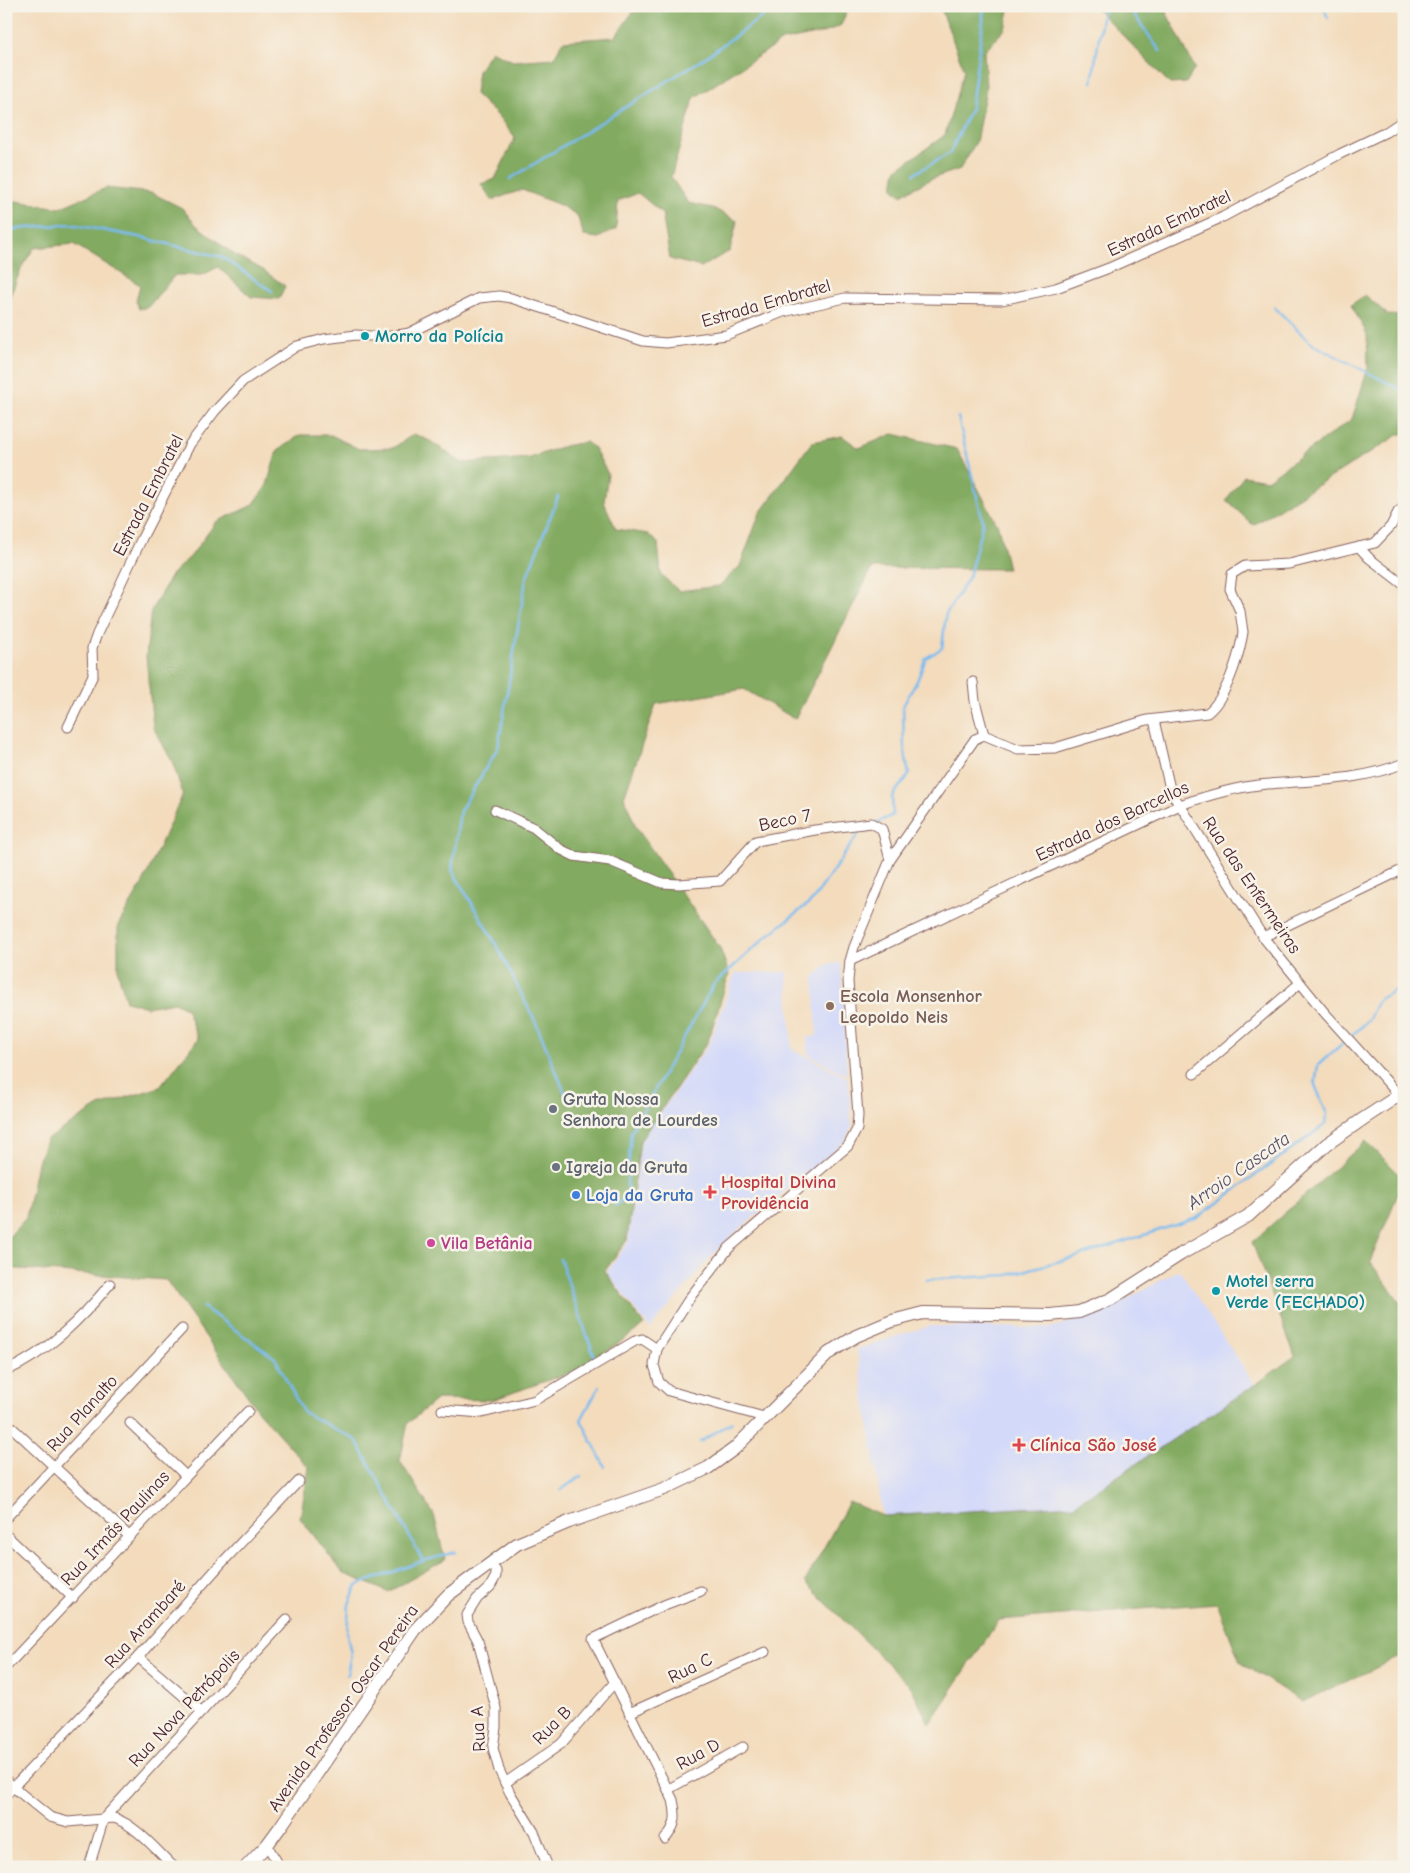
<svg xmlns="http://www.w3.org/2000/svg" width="1410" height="1873" viewBox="0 0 1410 1873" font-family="'Comic Neue',sans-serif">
<rect width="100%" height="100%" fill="#f7f3e8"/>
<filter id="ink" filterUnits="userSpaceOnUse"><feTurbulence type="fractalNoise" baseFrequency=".02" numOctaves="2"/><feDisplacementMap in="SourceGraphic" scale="10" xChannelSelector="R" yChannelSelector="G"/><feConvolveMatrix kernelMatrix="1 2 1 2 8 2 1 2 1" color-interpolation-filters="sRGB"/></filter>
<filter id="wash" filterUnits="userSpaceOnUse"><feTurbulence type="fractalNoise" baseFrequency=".0096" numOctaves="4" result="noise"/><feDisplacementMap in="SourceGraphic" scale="20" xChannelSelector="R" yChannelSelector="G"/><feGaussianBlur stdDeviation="1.12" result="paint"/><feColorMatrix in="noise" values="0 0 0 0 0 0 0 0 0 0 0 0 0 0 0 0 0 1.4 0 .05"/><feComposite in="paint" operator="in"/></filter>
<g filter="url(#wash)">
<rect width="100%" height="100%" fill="#f3dbbc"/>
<g fill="#d3d9f9">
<path d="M841,963L846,1053L847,1075L808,1055L807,1037L817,1036L814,977L827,964Z"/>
<path d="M787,972L792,1049L848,1078L852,1126L844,1142L723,1243L650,1329L607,1272L628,1242L641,1141L710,1042L735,973Z"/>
<path d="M1179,1270L1255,1385L1074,1505L883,1516L857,1349L929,1326L1049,1328L1104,1312Z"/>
</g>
<g fill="#82aa60" stroke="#666446">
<path d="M654,6H676L692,10L696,6H849L841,25L826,32L782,41L694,98L671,177L688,203L713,208L737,221L730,251L701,267L670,259L662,213L638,193L618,201L616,229L598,238L584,236L577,215L560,205L522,190L492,200L481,184L495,179L515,138L498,116L475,94L478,71L491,51L513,61L554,58L563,41L615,37L632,13Z"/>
<path d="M940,6H1010L1005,29L984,51L986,88L976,142L960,169L931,179L901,195L893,188L896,170L945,135L964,70Z"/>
<path d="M1094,6H1163L1195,68L1186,83L1170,84Z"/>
<path d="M106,188L152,193L182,208L196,225L235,255L263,270L285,286L279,299L251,297L218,267L202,275H175L148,307L139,309L136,301L140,285L74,244L34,248L21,269L8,301H6V203L16,201L59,208Z"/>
<path d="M1365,295L1388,315L1404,316V434H1400L1253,525L1226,500L1244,476L1267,480L1352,419L1368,368L1367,334L1351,305Z"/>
<path d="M414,434L430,441L462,463L530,458L564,446L586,442L594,448L608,474L604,502L616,529L648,534L658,543L661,575L679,591L719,586L740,566L760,513L812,442L842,436L859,448L893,434L957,449L998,526L1008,569L872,568L795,719L744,689L656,704L624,797L636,827L720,948L729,974L708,1041L640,1141L627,1240L605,1271L644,1325L583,1368L492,1400L437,1399L408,1423L400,1461L434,1515L445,1560L388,1592L343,1573L300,1518L309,1468L258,1411L166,1280L6,1268V1240L26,1218L36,1168L46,1140L99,1106L160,1087L198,1039L186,1008L174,1002L147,1007L126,1001L118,972V925L143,883L183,794L172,761L153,727L146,656L151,611L172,574L191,556L216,522L253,505L267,485L277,451L300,435H331L359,449L393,448Z"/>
<path d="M1366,1141L1404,1179L1370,1262L1404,1307V1655L1302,1702L1240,1662L1217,1603L999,1620L929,1724L912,1688L805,1582L849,1502L883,1516L1074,1505L1255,1385L1295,1356L1252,1242Z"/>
</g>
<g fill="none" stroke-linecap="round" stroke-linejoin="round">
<g stroke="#7abbef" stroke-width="2.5">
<path d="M1128,6L1160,51"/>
<path d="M1323,6L1328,18"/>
<path d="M1092,82L1104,6"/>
<path d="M914,174L950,153L971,108L983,20V6"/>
<path d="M510,179L703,59L777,6"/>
<path d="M6,230L70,224L139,237L222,257L272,291"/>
<path d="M1274,307L1312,344L1396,387L1404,393"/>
<path d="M558,497L526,579L498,748L460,811L452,870L497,946L536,1023L567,1098"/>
<path d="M876,823L893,815L892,796L909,775L904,747L903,706L917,681L926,658L942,648L946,614L969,577L983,522L958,417"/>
<path d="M615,1206L626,1196L631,1132L714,984L766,937L813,900L861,830L869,827"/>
<path d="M560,1259L595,1358"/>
<path d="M926,1280L1008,1275L1079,1256L1197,1218L1326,1124L1327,1114L1315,1085L1318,1065L1368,1021L1378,1000L1404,985"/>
<path d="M203,1307L275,1358L303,1412L356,1440L423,1561"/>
<path d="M599,1387L581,1420L605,1467"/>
<path d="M700,1442L732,1422"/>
<path d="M561,1490L581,1476"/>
<path d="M347,1675L351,1654L347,1634L349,1604L357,1585L423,1561L456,1552"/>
</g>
</g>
</g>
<g filter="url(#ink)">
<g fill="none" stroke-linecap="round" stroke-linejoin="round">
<defs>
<g id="street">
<path d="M1359,547L1369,558L1404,585"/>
<path d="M973,682L975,701L984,735"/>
<path d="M1154,720L1171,793L1180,805L1263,937L1324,1012L1399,1095"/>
<path d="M68,727L93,675L92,648L97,634L142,538L190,444L215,411L243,381L297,346L324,339L356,335L386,337L409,333L479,298L499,296L511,298L643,341L666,343L726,335L783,312L845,298L1002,300L1056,288L1109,268L1223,217L1340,154L1386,132L1404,120"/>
<path d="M495,810L534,828L560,849L574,856L610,861L662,883L679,884L720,881L756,841L815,830L871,823L882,829L890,860"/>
<path d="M1263,937L1404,869"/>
<path d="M850,961L1180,805C1206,796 1232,788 1259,785C1307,780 1359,782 1404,763"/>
<path d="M1194,1074L1300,983"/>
<path d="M6,1371C48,1352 81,1319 110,1284"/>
<path d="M442,1410L482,1413L535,1400L635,1341L642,1339L657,1349"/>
<path d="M764,1417L669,1391L659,1382L654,1365L657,1349L691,1296L729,1248L848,1146L857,1129L858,1115L848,981L850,961L854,947L890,860L975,739L984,735L1018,749L1055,748L1147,720L1207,713C1225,700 1238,659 1242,638L1243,632L1240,611L1230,589L1232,574L1245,566L1289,564L1375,543L1391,526L1398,512L1404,507"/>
<path d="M6,1422L129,1536"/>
<path d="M130,1423L186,1476"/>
<path d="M6,1518L182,1329"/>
<path d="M6,1535L73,1598"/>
<path d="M490,1563L496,1571V1576L490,1587L477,1599L467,1615L468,1622L478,1641L496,1708V1727L493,1748L499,1770L510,1793L534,1832L548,1867"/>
<path d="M138,1657L202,1712"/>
<path d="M6,1667L248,1411"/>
<path d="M629,1713L765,1652"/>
<path d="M6,1780L13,1787L138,1657L219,1566L299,1481"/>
<path d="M505,1783L561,1744L615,1682"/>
<path d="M669,1789L743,1747"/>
<path d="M6,1795L13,1787L50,1817L68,1822L114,1818C136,1825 157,1851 174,1867"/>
<path d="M665,1839C676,1826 677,1817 673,1800L593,1639L664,1605L701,1591"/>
<path d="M267,1845L280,1867"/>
<path d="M89,1867L104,1818L287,1619"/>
</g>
<path id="secondary" d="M246,1867L267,1845L281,1826L415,1630L448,1595L517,1544L569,1522L664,1489L708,1468L734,1449L829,1353L856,1336L892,1321L923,1313L1050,1315L1079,1312L1111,1299L1181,1254L1248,1216L1327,1144L1363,1119L1404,1092"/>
</defs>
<use href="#street" stroke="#85615e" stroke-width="11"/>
<use href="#secondary" stroke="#85615e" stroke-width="14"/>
<use href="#street" stroke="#fff" stroke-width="9"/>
<use href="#secondary" stroke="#fff" stroke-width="12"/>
</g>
</g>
<g fill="#0f9aa8" stroke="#f7f3e8" stroke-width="2">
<circle cx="365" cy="336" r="5"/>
<circle cx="1216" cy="1291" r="5"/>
</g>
<circle fill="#8d6e63" stroke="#f7f3e8" stroke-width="2" cx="830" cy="1006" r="5"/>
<g fill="#6b7280" stroke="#f7f3e8" stroke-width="2">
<circle cx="553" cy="1109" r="5"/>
<circle cx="556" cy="1167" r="5"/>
</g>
<g fill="#e0444e" stroke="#f7f3e8" stroke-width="2">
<path d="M707.5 1184.5h5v5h5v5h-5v5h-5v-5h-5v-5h5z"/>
<path d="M1016.5 1437.5h5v5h5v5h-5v5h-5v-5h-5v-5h5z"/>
</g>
<circle fill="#3f7fe0" stroke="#f7f3e8" stroke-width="2" cx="576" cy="1195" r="5"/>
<circle fill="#d1479c" stroke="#f7f3e8" stroke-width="2" cx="431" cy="1243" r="5"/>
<g text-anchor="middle" stroke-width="5" stroke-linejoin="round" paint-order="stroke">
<g font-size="18" fill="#4a1f2b" stroke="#f7f3e8">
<text transform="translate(1169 223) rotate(-25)" y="6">Estrada Embratel</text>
<text transform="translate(766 303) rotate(-16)" y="6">Estrada Embratel</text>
<text transform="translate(148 495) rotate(-63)" y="6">Estrada Embratel</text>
<text transform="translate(785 820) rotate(-12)" y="6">Beco 7</text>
<text transform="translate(1112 821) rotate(-25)" y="6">Estrada dos Barcellos</text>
<text transform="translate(1252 885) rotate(56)" y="6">Rua das Enfermeiras</text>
<text transform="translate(82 1413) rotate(-48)" y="6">Rua Planalto</text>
<text transform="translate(115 1528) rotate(-47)" y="6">Rua Irmãs Paulinas</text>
<text transform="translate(145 1624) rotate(-48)" y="6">Rua Arambaré</text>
<text transform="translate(690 1668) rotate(-26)" y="6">Rua C</text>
<text transform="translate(184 1708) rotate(-47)" y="6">Rua Nova Petrópolis</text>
<text transform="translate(343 1708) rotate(-55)" y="6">Avenida Professor Oscar Pereira</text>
<text transform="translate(552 1725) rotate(-45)" y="6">Rua B</text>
<text transform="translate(478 1729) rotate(-93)" y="6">Rua A</text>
<text transform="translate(698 1754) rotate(-29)" y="6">Rua D</text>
</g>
<g font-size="18" font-weight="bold" fill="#0d838f" stroke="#f7f3e8" text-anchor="start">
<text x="375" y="342">Morro da Polícia</text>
<text x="1226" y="1287">Motel serra<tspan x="1226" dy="21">Verde (FECHADO)</tspan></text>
</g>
<g font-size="18" font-weight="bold" fill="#785e54" stroke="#f7f3e8" text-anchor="start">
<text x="840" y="1002">Escola Monsenhor<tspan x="840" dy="21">Leopoldo Neis</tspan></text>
</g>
<g font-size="18" font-weight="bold" fill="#5b616d" stroke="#f7f3e8" text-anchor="start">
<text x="563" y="1105">Gruta Nossa<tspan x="563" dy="21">Senhora de Lourdes</tspan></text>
<text x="566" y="1173">Igreja da Gruta</text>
</g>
<g font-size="18" font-weight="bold" fill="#be3a42" stroke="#f7f3e8" text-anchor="start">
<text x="721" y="1188">Hospital Divina<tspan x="721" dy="21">Providência</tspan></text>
<text x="1030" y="1451">Clínica São José</text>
</g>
<g font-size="18" font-weight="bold" fill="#366cbe" stroke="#f7f3e8" text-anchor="start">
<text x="586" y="1201">Loja da Gruta</text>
</g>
<g font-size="18" font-weight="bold" fill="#b23c85" stroke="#f7f3e8" text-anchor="start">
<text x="441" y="1249">Vila Betânia</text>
</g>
<g font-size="19" font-style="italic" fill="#584e66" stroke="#f7f3e8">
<text transform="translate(1238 1170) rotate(-35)" y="7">Arroio Cascata</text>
</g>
</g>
<rect width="1410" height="1873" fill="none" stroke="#f7f3e8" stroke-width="25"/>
</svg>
